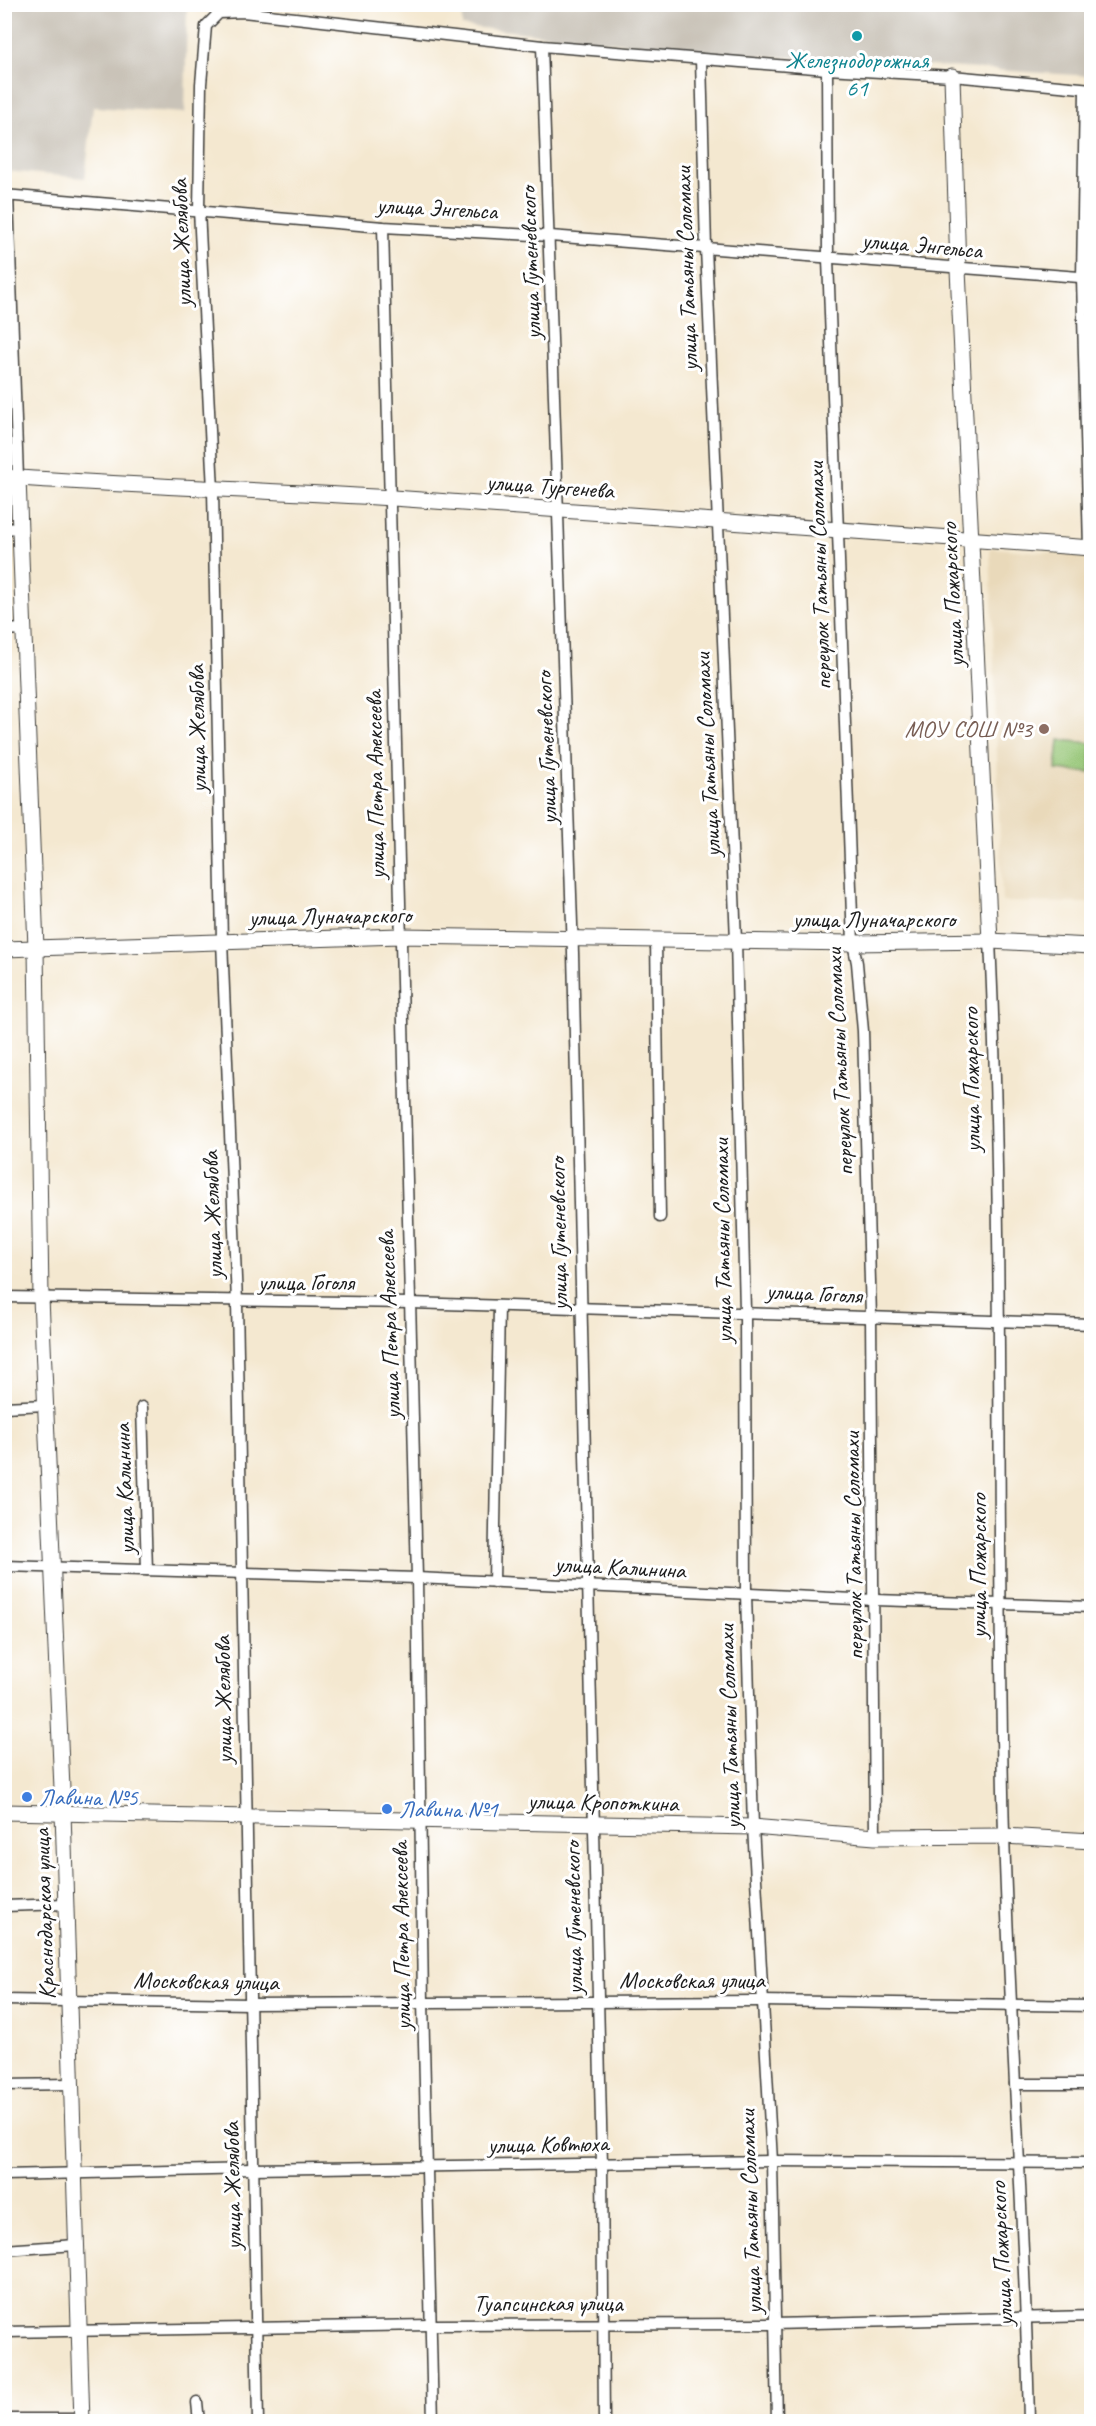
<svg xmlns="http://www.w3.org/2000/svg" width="1096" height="2426" viewBox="0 0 1096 2426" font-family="Caveat,sans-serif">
<rect width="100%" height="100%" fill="#fff"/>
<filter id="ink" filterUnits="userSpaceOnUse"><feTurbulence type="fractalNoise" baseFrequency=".0167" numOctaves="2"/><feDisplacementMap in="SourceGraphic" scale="12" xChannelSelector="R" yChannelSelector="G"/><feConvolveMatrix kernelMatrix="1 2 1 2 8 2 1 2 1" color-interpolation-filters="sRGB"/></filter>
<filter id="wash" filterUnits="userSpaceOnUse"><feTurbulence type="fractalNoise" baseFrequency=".008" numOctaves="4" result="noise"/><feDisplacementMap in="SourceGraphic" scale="24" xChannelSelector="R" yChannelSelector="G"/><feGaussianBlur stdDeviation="1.35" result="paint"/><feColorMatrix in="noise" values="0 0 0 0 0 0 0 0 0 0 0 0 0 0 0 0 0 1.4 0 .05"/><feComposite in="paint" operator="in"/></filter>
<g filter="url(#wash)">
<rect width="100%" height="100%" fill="#f4e8d0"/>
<path fill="#e9d9ba" d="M990,548L1091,556V903L1002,902Z"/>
<g fill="#c9c3b8">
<path d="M4,5H187L185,113L93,107L85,178L5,171Z"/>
<path d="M462,5H1091V76L705,52L462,26Z"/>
</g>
<path fill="#94c575" stroke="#587048" stroke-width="1.5" d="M1059,740L1091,743V773L1056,770Z"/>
</g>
<g filter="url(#ink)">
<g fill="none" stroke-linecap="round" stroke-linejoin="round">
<defs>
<g id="street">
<path d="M542,46L573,953L602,2164L604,2422"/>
<path d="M701,59L706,248L736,940L745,1311L746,1594L753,1827L772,2161L777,2422"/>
<path d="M827,69L828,259L853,943L857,963L863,1031L871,1317L875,1837"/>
<path d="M1085,89L1082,278L1089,548"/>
<path d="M4,195L383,227L550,236L1092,278"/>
<path d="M8,195L18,478"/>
<path d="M383,227L417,1578L423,2001L433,2422"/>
<path d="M4,529L19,528"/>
<path d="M4,630L23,629"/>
<path d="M656,940L660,1217"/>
<path d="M990,941C1004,1238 996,1537 1004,1834C1010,2030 1025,2226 1029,2422"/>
<path d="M4,1297L410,1303L1092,1324"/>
<path d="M4,1407L46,1405"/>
<path d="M142,1407L147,1570"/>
<path d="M4,1566L417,1578L875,1600L1092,1607"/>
<path d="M494,1582L499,1306"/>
<path d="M4,1906L66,1904"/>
<path d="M4,2000L250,2004L762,2001L1092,2006"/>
<path d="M1015,2084H1092"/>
<path d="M4,2085L72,2084"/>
<path d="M4,2175L252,2169L772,2161L1092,2163"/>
<path d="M4,2250L76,2245"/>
<path d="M4,2332L430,2325L774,2324L1092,2316"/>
<path d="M197,2402L199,2422"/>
<path d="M4,2419H81"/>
<path d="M258,2422L237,1302L222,941L213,490L199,210L201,84L206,26L219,13L243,12L542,46L827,69L952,76L1092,89"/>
</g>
<g id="secondary">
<path d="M952,76L958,270L990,941"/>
<path d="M4,477C134,486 263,490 393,498C626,513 859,530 1092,548"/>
<path d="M18,478L36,948L41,1298L63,1812L82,2422"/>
<path d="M4,949L399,936L853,943L990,941L1092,946"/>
<path d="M4,1812L753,1827L875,1837L1004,1836L1092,1841"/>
</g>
</defs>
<use href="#street" stroke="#3c3b37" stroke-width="13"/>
<use href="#secondary" stroke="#3c3b37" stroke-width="17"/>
<use href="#street" stroke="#fff" stroke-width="10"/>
<use href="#secondary" stroke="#fff" stroke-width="15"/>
</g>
</g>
<circle fill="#0f9aa8" stroke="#fff" stroke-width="2" cx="857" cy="36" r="6"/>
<circle fill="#8d6e63" stroke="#fff" stroke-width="2" cx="1044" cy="729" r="6"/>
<g fill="#3f7fe0" stroke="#fff" stroke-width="2">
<circle cx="27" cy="1797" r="6"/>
<circle cx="387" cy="1809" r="6"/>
</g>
<g text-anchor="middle" stroke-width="6" stroke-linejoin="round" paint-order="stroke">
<g font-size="24" fill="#0d838f" stroke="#fff">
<text x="857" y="68">Железнодорожная<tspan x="857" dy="28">61</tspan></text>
</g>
<g font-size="24" fill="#1c1c1c" stroke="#fff">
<text transform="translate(437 208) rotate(3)" y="8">улица Энгельса</text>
<text transform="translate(181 243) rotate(-92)" y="8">улица Желябова</text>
<text transform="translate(922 245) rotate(5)" y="8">улица Энгельса</text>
<text transform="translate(530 263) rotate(-92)" y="8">улица Гутеневского</text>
<text transform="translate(686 269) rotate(-92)" y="8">улица Татьяны Соломахи</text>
<text transform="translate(550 486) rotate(4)" y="8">улица Тургенева</text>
<text transform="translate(819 576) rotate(-92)" y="8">переулок Татьяны Соломахи</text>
<text transform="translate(952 595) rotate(-93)" y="8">улица Пожарского</text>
<text transform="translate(197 729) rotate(-91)" y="8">улица Желябова</text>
<text transform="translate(546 748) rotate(-92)" y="8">улица Гутеневского</text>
<text transform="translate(707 755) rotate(-93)" y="8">улица Татьяны Соломахи</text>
<text transform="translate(375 785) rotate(-91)" y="8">улица Петра Алексеева</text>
<text transform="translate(330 916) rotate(-1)" y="8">улица Луначарского</text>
<text x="874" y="927">улица Луначарского</text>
<text transform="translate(839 1062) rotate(-93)" y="8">переулок Татьяны Соломахи</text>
<text transform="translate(971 1080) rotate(-91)" y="8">улица Пожарского</text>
<text transform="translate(212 1215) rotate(-92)" y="8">улица Желябова</text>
<text transform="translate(558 1234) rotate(-91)" y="8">улица Гутеневского</text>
<text transform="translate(722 1241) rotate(-91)" y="8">улица Татьяны Соломахи</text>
<text x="306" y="1290">улица Гоголя</text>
<text transform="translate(814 1293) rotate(3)" y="8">улица Гоголя</text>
<text transform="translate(389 1325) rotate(-92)" y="8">улица Петра Алексеева</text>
<text transform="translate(124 1489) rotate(-92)" y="8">улица Калинина</text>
<text transform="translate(853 1546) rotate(-91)" y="8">переулок Татьяны Соломахи</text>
<text transform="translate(978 1566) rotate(-90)" y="8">улица Пожарского</text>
<text transform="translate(620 1567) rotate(3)" y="8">улица Калинина</text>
<text transform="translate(223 1700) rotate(-91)" y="8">улица Желябова</text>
<text transform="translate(729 1727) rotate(-92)" y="8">улица Татьяны Соломахи</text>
<text transform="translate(603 1802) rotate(1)" y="8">улица Кропоткина</text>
<text transform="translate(44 1914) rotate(-92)" y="8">Краснодарская улица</text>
<text transform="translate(573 1918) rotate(-91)" y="8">улица Гутеневского</text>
<text transform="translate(401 1936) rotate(-91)" y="8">улица Петра Алексеева</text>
<text x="692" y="1988">Московская улица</text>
<text transform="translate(206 1981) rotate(1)" y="8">Московская улица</text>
<text transform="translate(548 2144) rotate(-1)" y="8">улица Ковтюха</text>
<text transform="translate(232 2186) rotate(-91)" y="8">улица Желябова</text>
<text transform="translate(750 2212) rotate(-92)" y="8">улица Татьяны Соломахи</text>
<text transform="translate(1001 2254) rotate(-93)" y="8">улица Пожарского</text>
<text x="548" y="2311">Туапсинская улица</text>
</g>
<g font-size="24" fill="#785e54" stroke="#fff" text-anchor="end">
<text x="1032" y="737">МОУ СОШ №3</text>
</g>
<g font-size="24" fill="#366cbe" stroke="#fff" text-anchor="start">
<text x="39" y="1805">Лавина №5</text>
<text x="399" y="1817">Лавина №1</text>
</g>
</g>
<rect width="1096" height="2426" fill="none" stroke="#fff" stroke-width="24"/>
</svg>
